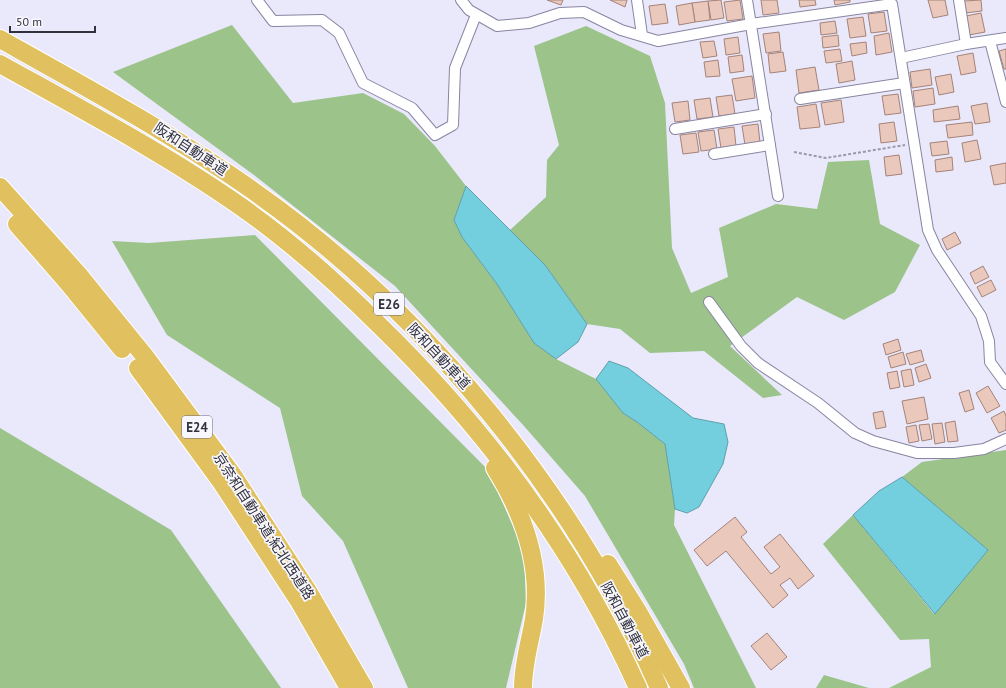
<svg xmlns="http://www.w3.org/2000/svg" width="1006" height="688" viewBox="0 0 1006 688" font-family="'PT Sans','Noto Sans JP',sans-serif">
<rect width="100%" height="100%" fill="#eae8fb"/>
<g fill="#9cc38a">
<path d="M232,25L293,103L363,93L404,114L435,146L466,186L454,220L462,237L497,284L534,343L556,359L596,379L623,413L637,422L665,444L675,509L674,525L756,688H694L684,664L585,496L524,426L395,286L254,175L113,72Z"/>
<path d="M586,26L650,56L665,103L672,248L691,293L728,277L719,228L776,204L817,209L828,162L869,160L880,224L920,245L895,292L844,320L797,297L730,346L782,395L763,398L704,351L650,353L620,329L587,324L545,265L510,230L546,197L547,160L559,145L534,46Z"/>
<path d="M255,235L489,471L524,552L526,603L506,688H408L343,541L302,496L280,408L167,335L112,241L149,243Z"/>
<path d="M0,428L171,530L281,688H0Z"/>
<path d="M1006,450V688H889L931,667L929,639L900,640L823,544L853,515L934,614L988,550L902,477L922,462Z"/>
<path d="M824,675L869,688H816Z"/>
</g>
<g fill="#73cfdd" stroke="#5f9fad">
<path d="M466,186L545,265L587,324L578,342L556,359L534,343L497,284L462,237L454,220Z"/>
<path d="M609,361L628,368L693,418L724,424L728,442L723,464L699,507L687,513L675,509L665,444L637,422L623,413L596,379Z"/>
<path d="M902,477L988,550L935,614L853,515L879,491Z"/>
</g>
<g fill="#ebc8bc" stroke="#a48379">
<path d="M547,0H563L561,5Z"/>
<path d="M610,0H627L625,7Z"/>
<path d="M721,0L724,18L711,20L708,1Z"/>
<path d="M740,0L743,19L727,21L724,2Z"/>
<path d="M761,0H777L779,13L763,15Z"/>
<path d="M799,0H815L816,5L800,7Z"/>
<path d="M834,0H850V2L835,5Z"/>
<path d="M928,0H945L948,15L933,18Z"/>
<path d="M981,0L982,11L965,13L964,1Z"/>
<path d="M708,1L710,20L695,22L692,3Z"/>
<path d="M692,3L695,22L679,25L676,6Z"/>
<path d="M665,4L668,23L652,25L649,6Z"/>
<path d="M884,12L887,31L871,33L868,14Z"/>
<path d="M981,13L985,32L969,35L966,16Z"/>
<path d="M863,17L866,36L850,38L847,19Z"/>
<path d="M835,21L837,33L821,35L820,23Z"/>
<path d="M779,32L781,51L766,53L763,34Z"/>
<path d="M889,33L892,52L876,55L874,36Z"/>
<path d="M838,35L839,46L823,48L822,37Z"/>
<path d="M738,37L740,53L726,55L724,39Z"/>
<path d="M714,41L717,56L703,58L700,42Z"/>
<path d="M866,42L867,53L852,56L850,44Z"/>
<path d="M840,49L842,61L826,63L824,51Z"/>
<path d="M1006,49V69H1004L999,51Z"/>
<path d="M783,52L786,71L770,73L768,54Z"/>
<path d="M973,53L976,72L961,75L957,56Z"/>
<path d="M742,55L744,71L730,73L728,57Z"/>
<path d="M718,60L720,76L706,77L704,62Z"/>
<path d="M852,61L855,80L839,83L836,64Z"/>
<path d="M815,67L819,90L799,93L796,70Z"/>
<path d="M930,69L932,85L912,88L910,72Z"/>
<path d="M951,74L954,92L939,95L935,77Z"/>
<path d="M752,76L755,98L736,101L732,79Z"/>
<path d="M933,88L935,104L915,107L913,91Z"/>
<path d="M898,94L901,113L885,115L882,96Z"/>
<path d="M732,95L735,114L719,116L716,97Z"/>
<path d="M710,98L713,117L697,119L694,100Z"/>
<path d="M841,100L844,122L825,125L821,103Z"/>
<path d="M688,101L690,120L675,122L672,103Z"/>
<path d="M987,103L990,122L975,124L971,106Z"/>
<path d="M816,104L820,127L800,129L797,107Z"/>
<path d="M958,106L960,119L934,122L933,110Z"/>
<path d="M894,122L897,141L881,143L879,124Z"/>
<path d="M972,122L973,135L948,138L946,125Z"/>
<path d="M758,124L760,143L745,145L742,126Z"/>
<path d="M734,127L736,146L721,148L718,129Z"/>
<path d="M714,130L717,149L701,151L698,132Z"/>
<path d="M696,133L699,152L683,154L680,135Z"/>
<path d="M977,140L981,159L965,162L962,143Z"/>
<path d="M947,141L949,154L932,156L930,143Z"/>
<path d="M899,155L902,174L886,176L884,157Z"/>
<path d="M952,157L953,170L936,172L935,160Z"/>
<path d="M1006,163V183L994,185L990,166Z"/>
<path d="M955,232L961,243L947,250L942,239Z"/>
<path d="M983,266L989,277L975,284L970,273Z"/>
<path d="M991,280L996,290L982,297L977,287Z"/>
<path d="M898,339L901,350L886,355L883,344Z"/>
<path d="M921,350L924,361L910,365L906,354Z"/>
<path d="M903,352L906,364L891,368L888,357Z"/>
<path d="M926,364L931,378L919,382L915,368Z"/>
<path d="M911,369L914,385L904,387L901,371Z"/>
<path d="M897,371L900,387L890,389L887,373Z"/>
<path d="M988,386L1000,406L987,413L976,393Z"/>
<path d="M969,390L974,409L965,412L959,393Z"/>
<path d="M924,397L928,419L907,424L902,401Z"/>
<path d="M883,411L886,427L876,429L873,413Z"/>
<path d="M1004,411L1006,416V430L999,433L991,418Z"/>
<path d="M955,421L958,441L948,442L945,423Z"/>
<path d="M942,423L945,442L935,444L932,424Z"/>
<path d="M929,424L932,439L922,441L919,425Z"/>
<path d="M916,425L919,441L909,443L906,427Z"/>
<path d="M735,517L747,532L741,537L771,574L780,567L764,547L780,534L814,576L798,589L790,578L780,585L788,595L773,608L726,551L707,566L694,550Z"/>
<path d="M767,633L787,657L771,670L751,646Z"/>
</g>
<g fill="none" stroke-linecap="round" stroke-linejoin="round">
<defs>
<g id="street">
<path d="M257,0L273,21L322,20L339,33L363,83L412,108L435,135L453,125L455,68L476,15"/>
<path d="M461,0L469,10L497,26L529,23L560,13L584,12L621,30L658,41L751,24L892,4L928,230L937,250L981,316L989,341L990,362L1006,384"/>
<path d="M637,0L642,35"/>
<path d="M747,0L778,196"/>
<path d="M959,0L966,44"/>
<path d="M990,41L1006,102"/>
<path d="M901,58L966,44L1006,38"/>
<path d="M800,99L904,83"/>
<path d="M675,129L766,114"/>
<path d="M714,154L770,145"/>
<path d="M709,302L741,346L758,363L818,403L855,433L873,441L917,453H954L984,449L1006,439"/>
</g>
<g id="highway">
<path d="M0,39C86,87 172,134 252,190C425,311 575,495 659,688"/>
<path d="M0,64C81,109 164,153 240,206C290,241 336,282 379,325C487,430 576,550 638,688"/>
<path d="M0,187L78,274L147,359L232,474L309,593L364,688"/>
<path d="M17,224L70,285L122,349"/>
<path d="M138,368L222,483L299,601L349,688"/>
<path d="M495,468C523,513 542,566 534,619C530,642 523,664 523,688"/>
<path d="M608,564L637,610L681,688"/>
</g>
</defs>
<use href="#street" stroke="#8885a1" stroke-width="12"/>
<use href="#highway" stroke="#fff" stroke-width="20"/>
<path stroke="#9b99a9" stroke-width="2" stroke-dasharray="3 2" stroke-linecap="butt" d="M794,152L826,158L905,145"/>
<use href="#street" stroke="#fff" stroke-width="10"/>
<use href="#highway" stroke="#e0c05f" stroke-width="18"/>
</g>
<g text-anchor="middle" stroke-width="3.5" stroke-linejoin="round" paint-order="stroke">
<g fill="#f7f7fd" stroke="#6c6c76" stroke-width="1">
<rect x="374" y="293" width="30" height="22" rx="3"/>
<rect x="182" y="416" width="30" height="22" rx="3"/>
</g>
<g font-size="13" font-weight="bold" fill="#31303c">
<text x="389" y="309">E26</text>
<text x="197" y="432">E24</text>
</g>
<g font-size="14" fill="#31303c" stroke="#f7f7fd">
<text transform="translate(191 149) rotate(33)" y="5">阪和自動車道</text>
<text transform="translate(439 356) rotate(47)" y="5">阪和自動車道</text>
<text transform="translate(264 526) rotate(57)" y="5">京奈和自動車道;紀北西道路</text>
<text transform="translate(625 620) rotate(62)" y="5">阪和自動車道</text>
</g>
</g>
<path d="M10 26v6h85v-6" fill="none" stroke="#31303c" stroke-width="2"/>
<text x="16" y="26" font-size="12" fill="#31303c" stroke="#f7f7fd" stroke-width="3" paint-order="stroke">50 m</text>
</svg>
